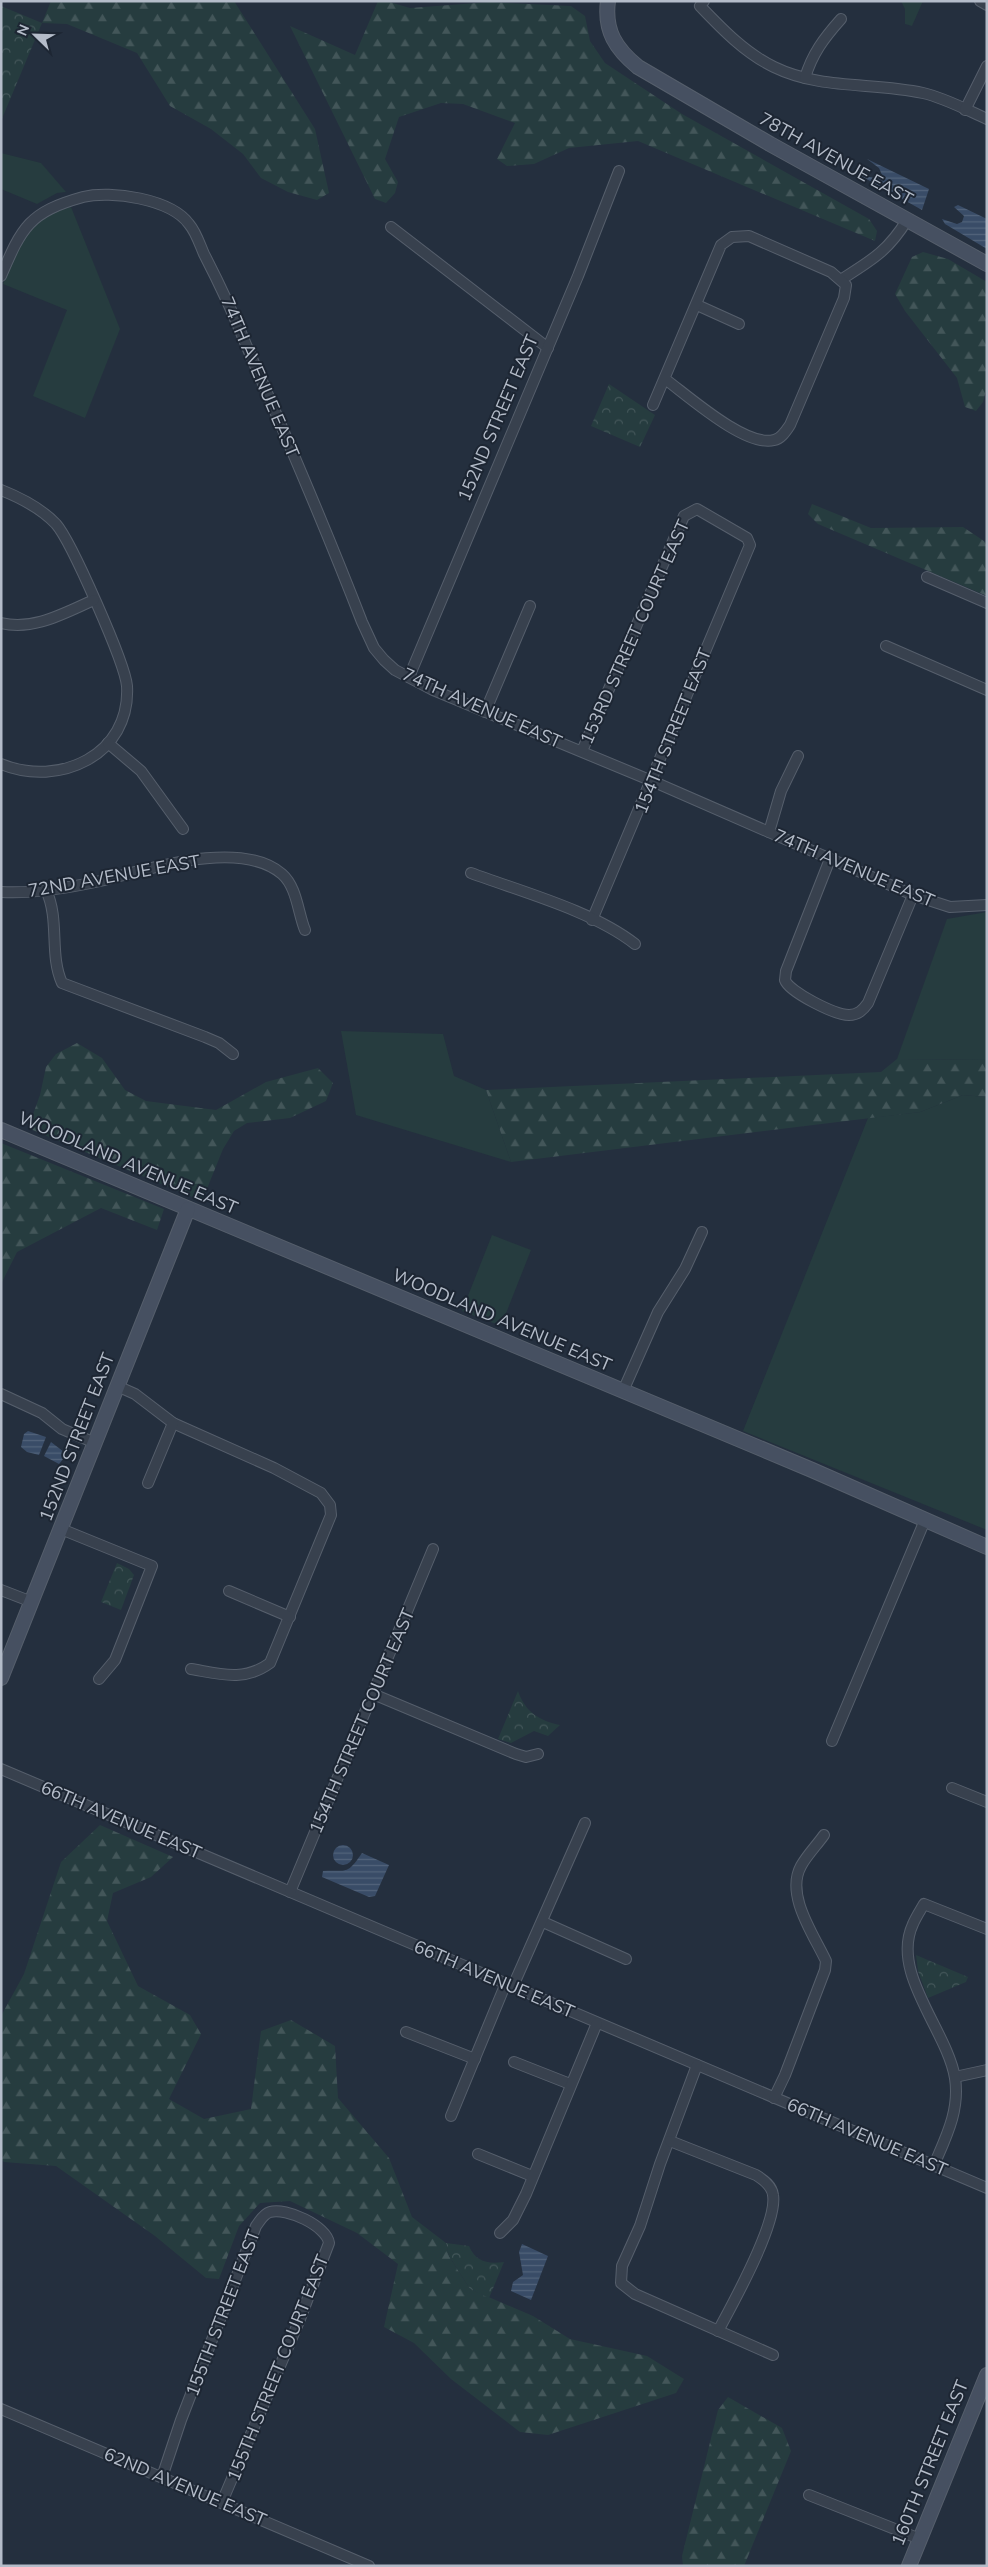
<svg xmlns="http://www.w3.org/2000/svg" width="988" height="2567" viewBox="0 0 988 2567" font-family="'Nunito Sans',sans-serif">
<defs>
<pattern id="forest-firs" width="22" height="20" patternUnits="userSpaceOnUse" patternTransform="scale(1.25)"><rect width="22" height="20" fill="#263c3f"/><path d="M5 1l3.5 6h-7zM16 11l3.5 6h-7z" fill="#435659"/></pattern>
<pattern id="park-crowns" width="20" height="18" patternUnits="userSpaceOnUse" patternTransform="scale(1.25)"><rect width="20" height="18" fill="#263c3f"/><path d="M2 6a3 3 0 1 1 6 0M12 15a3 3 0 1 1 6 0" fill="none" stroke="#435659"/></pattern>
<pattern id="water-rules" width="6" height="5" patternUnits="userSpaceOnUse" patternTransform="scale(1.25)"><rect width="6" height="5" fill="#394c67"/><path d="M0 2.5h6" fill="none" stroke="#53647b"/></pattern>
</defs>
<rect width="100%" height="100%" fill="#242f3e"/>
<g fill="#263c3f">
<path d="M901,1H923L912,26L905,24V9Z"/>
<path d="M1,153L41,163L66,192L57,193L37,204L1,189Z"/>
<path d="M71,207L120,329L85,418L33,396L67,310L3,284C20,245 25,219 71,207Z"/>
<path d="M987,912V1060L897,1059L947,919Z"/>
<path d="M341,1031L443,1034L454,1076L486,1090L511,1162L356,1115Z"/>
<path d="M963,1095L987,1097V1530L743,1431L868,1118L920,1112Z"/>
<path d="M492,1235L531,1250L501,1326L462,1311Z"/>
</g>
<g fill="url(#forest-firs)">
<path d="M51,1H234L315,129L329,193L317,200L288,192L261,178L243,154L211,129L170,106L137,53L67,24L42,23Z"/>
<path d="M378,1H386L410,8L490,2L571,6L585,16L590,41L605,63L682,114L869,219L877,231L875,241L638,141L569,148L534,164L507,166L497,159L515,123L463,104L441,103L399,117L385,159L398,182L395,193L386,203L375,199L290,26L355,55Z"/>
<path d="M923,252L948,259L987,282V387L983,402L976,411L965,407L957,378L905,311L895,294L912,257Z"/>
<path d="M812,504L871,528L963,527L987,543V596L818,524L808,514Z"/>
<path d="M77,1043L102,1058L125,1090L146,1101L216,1110L266,1082L318,1068L333,1083L326,1101L290,1118L247,1123L234,1131L223,1149L202,1201L28,1128L40,1095L46,1067L56,1054Z"/>
<path d="M897,1059L987,1060V1097L963,1095L920,1112L511,1162L486,1090L881,1072Z"/>
<path d="M1,1143L164,1209L157,1230L101,1208L17,1252L1,1284Z"/>
<path d="M100,1825L173,1857L151,1877L113,1893L107,1921L138,1986L190,2015L201,2034L169,2099L204,2119L251,2109L261,2031L291,2020L335,2046L338,2098L389,2158L412,2217L446,2243L449,2256L470,2289L533,2316L570,2339L647,2356L684,2379L676,2393L548,2435L520,2432L451,2379L414,2343L384,2327L398,2264L357,2233L290,2201L260,2203L239,2226L219,2279L206,2278L155,2236L56,2166L4,2162L1,2159V2016L24,1974L61,1862Z"/>
<path d="M728,2397L782,2428L791,2451L744,2566H683L682,2556L718,2410Z"/>
</g>
<g fill="url(#park-crowns)">
<path d="M1,6L42,23L1,121Z"/>
<path d="M609,384L655,415L640,447L591,426Z"/>
<path d="M117,1563L129,1569L134,1575L121,1610L101,1602Z"/>
<path d="M518,1691C525,1712 540,1721 560,1725L548,1736L534,1731L511,1743L498,1739Z"/>
<path d="M916,1955L968,1977L966,1982L928,1998L918,1971Z"/>
<path d="M446,2243L469,2246C476,2262 487,2264 504,2262L489,2298L470,2289L449,2256Z"/>
</g>
<g fill="url(#water-rules)">
<path d="M867,159L929,189L922,210L861,176L878,178L882,175L879,168Z"/>
<path d="M958,205L987,219V249L945,224L942,219L957,224L962,222L964,216L954,207Z"/>
<path d="M28,1431L46,1437L39,1455L27,1452L21,1447L24,1434Z"/>
<path d="M51,1442L64,1452V1458L59,1464L44,1456Z"/>
<circle cx="343" cy="1855" r="10"/>
<path d="M362,1853L389,1865L375,1896L369,1897L322,1877L323,1871C348,1870 347,1875 362,1853Z"/>
<path d="M522,2244L548,2256L531,2300L511,2291L513,2282L523,2275L519,2252Z"/>
</g>
<g fill="none" stroke-linecap="round" stroke-linejoin="round">
<defs>
<g id="street">
<path d="M704,1L700,6C722,29 745,53 774,67C821,90 873,82 923,93C945,98 967,110 987,119"/>
<path d="M980,1L987,5"/>
<path d="M805,78C812,54 824,38 841,19"/>
<path d="M965,110L987,66"/>
<path d="M391,227L548,348"/>
<path d="M1,276C22,227 29,212 83,197C111,190 171,199 189,224C196,232 200,245 204,254C220,285 234,315 247,347C287,438 326,529 362,622L374,648L384,660L395,670L433,690L652,781L913,895L950,907L987,905"/>
<path d="M842,279C872,260 888,251 907,220"/>
<path d="M697,305L739,324"/>
<path d="M653,405L721,245L732,237L749,236L831,272L846,285L844,298L790,425C786,431 781,439 774,440C746,448 687,395 665,379"/>
<path d="M1,490C21,498 41,508 56,524C71,541 125,663 127,686C131,755 59,788 1,764"/>
<path d="M927,577L987,603"/>
<path d="M1,623C34,631 64,613 94,600"/>
<path d="M886,646L987,690"/>
<path d="M409,677L578,276L619,171"/>
<path d="M485,712L530,606"/>
<path d="M108,743L141,771L183,829"/>
<path d="M582,751L684,516L697,509L747,538L750,545L592,920"/>
<path d="M769,832L781,791L798,756"/>
<path d="M830,859L786,971L785,980C789,992 835,1015 849,1015C858,1015 863,1010 868,1003L913,895"/>
<path d="M471,873C522,892 593,911 635,944"/>
<path d="M46,890C60,920 49,954 62,983L205,1037L219,1043L233,1054"/>
<path d="M1,892C34,894 68,888 100,881C146,870 240,838 282,874C297,887 298,913 305,930"/>
<path d="M117,1386L135,1394L173,1423L274,1468L321,1493L330,1505L331,1515L270,1663C244,1682 220,1674 191,1669"/>
<path d="M623,1391L658,1312L685,1269L702,1232"/>
<path d="M1,1394L42,1413L62,1429L95,1443"/>
<path d="M148,1483L173,1423"/>
<path d="M61,1529L152,1566L115,1660L99,1679"/>
<path d="M1,1590L32,1602"/>
<path d="M229,1591L290,1617"/>
<path d="M373,1694L516,1754L526,1757L538,1754"/>
<path d="M832,1741L925,1520"/>
<path d="M1,1769L987,2188"/>
<path d="M952,1788L987,1802"/>
<path d="M290,1892L433,1549"/>
<path d="M543,1922L626,1959"/>
<path d="M513,1986L585,1823"/>
<path d="M406,2032L475,2059"/>
<path d="M514,2062L570,2084"/>
<path d="M697,2065L660,2164L640,2226L622,2266L621,2283L635,2294L773,2355"/>
<path d="M955,2077L987,2070"/>
<path d="M774,2098L785,2075L825,1970L826,1961C814,1935 785,1895 801,1866C807,1855 817,1845 824,1835"/>
<path d="M451,2116L506,1983"/>
<path d="M670,2141L756,2175C764,2180 772,2186 773,2195C778,2223 732,2305 718,2331"/>
<path d="M478,2154L532,2176"/>
<path d="M934,2165C946,2137 960,2110 955,2078C947,2030 890,1973 913,1924C916,1917 920,1911 924,1904L987,1929"/>
<path d="M500,2233L513,2220L526,2194L597,2023"/>
<path d="M1,2409L369,2566"/>
<path d="M162,2477L181,2420L256,2226C260,2221 263,2214 270,2212C286,2207 327,2226 329,2243L300,2319L222,2502"/>
<path d="M809,2495L920,2539"/>
</g>
<g id="secondary">
<path d="M608,1C604,31 616,49 638,67L770,144L987,264"/>
<path d="M1,1130L812,1470L987,1547"/>
<path d="M1,1678L188,1209"/>
<path d="M909,2566L987,2375"/>
</g>
</defs>
<use href="#street" stroke="#565f6c" stroke-width="12"/>
<use href="#secondary" stroke="#565f6c" stroke-width="16"/>
<use href="#street" stroke="#38414e" stroke-width="10"/>
<use href="#secondary" stroke="#465061" stroke-width="14"/>
</g>
<g text-anchor="middle" stroke-width="4" stroke-linejoin="round" paint-order="stroke">
<g font-size="18" fill="#b4bcc9" stroke="#1d2633">
<text transform="translate(836 159) rotate(29)" y="6">78TH AVENUE EAST</text>
<text transform="translate(260 377) rotate(67)" y="6">74TH AVENUE EAST</text>
<text transform="translate(498 418) rotate(-67)" y="6">152ND STREET EAST</text>
<text transform="translate(635 632) rotate(-66)" y="6">153RD STREET COURT EAST</text>
<text transform="translate(482 708) rotate(24)" y="6">74TH AVENUE EAST</text>
<text transform="translate(673 731) rotate(-68)" y="6">154TH STREET EAST</text>
<text transform="translate(854 868) rotate(23)" y="6">74TH AVENUE EAST</text>
<text transform="translate(114 876) rotate(-10)" y="6">72ND AVENUE EAST</text>
<text transform="translate(128 1163) rotate(23)" y="6">WOODLAND AVENUE EAST</text>
<text transform="translate(502 1320) rotate(23)" y="6">WOODLAND AVENUE EAST</text>
<text transform="translate(77 1437) rotate(-69)" y="6">152ND STREET EAST</text>
<text transform="translate(362 1721) rotate(-67)" y="6">154TH STREET COURT EAST</text>
<text transform="translate(121 1820) rotate(23)" y="6">66TH AVENUE EAST</text>
<text transform="translate(494 1979) rotate(23)" y="6">66TH AVENUE EAST</text>
<text transform="translate(867 2137) rotate(23)" y="6">66TH AVENUE EAST</text>
<text transform="translate(223 2313) rotate(-69)" y="6">155TH STREET EAST</text>
<text transform="translate(278 2368) rotate(-68)" y="6">155TH STREET COURT EAST</text>
<text transform="translate(930 2463) rotate(-68)" y="6">160TH STREET EAST</text>
<text transform="translate(185 2487) rotate(23)" y="6">62ND AVENUE EAST</text>
</g>
</g>
<rect width="988" height="2567" fill="none" stroke="#b4bcc9" stroke-width="5"/>
<g transform="translate(35 35) rotate(293)" stroke="#1d2633" stroke-width="4" paint-order="stroke">
<path d="M0-4L9 19L0 12L-9 19Z" fill="#b4bcc9"/>
<text y="-8" font-size="14" font-weight="bold" text-anchor="middle" fill="#b4bcc9">N</text>
</g>
</svg>
